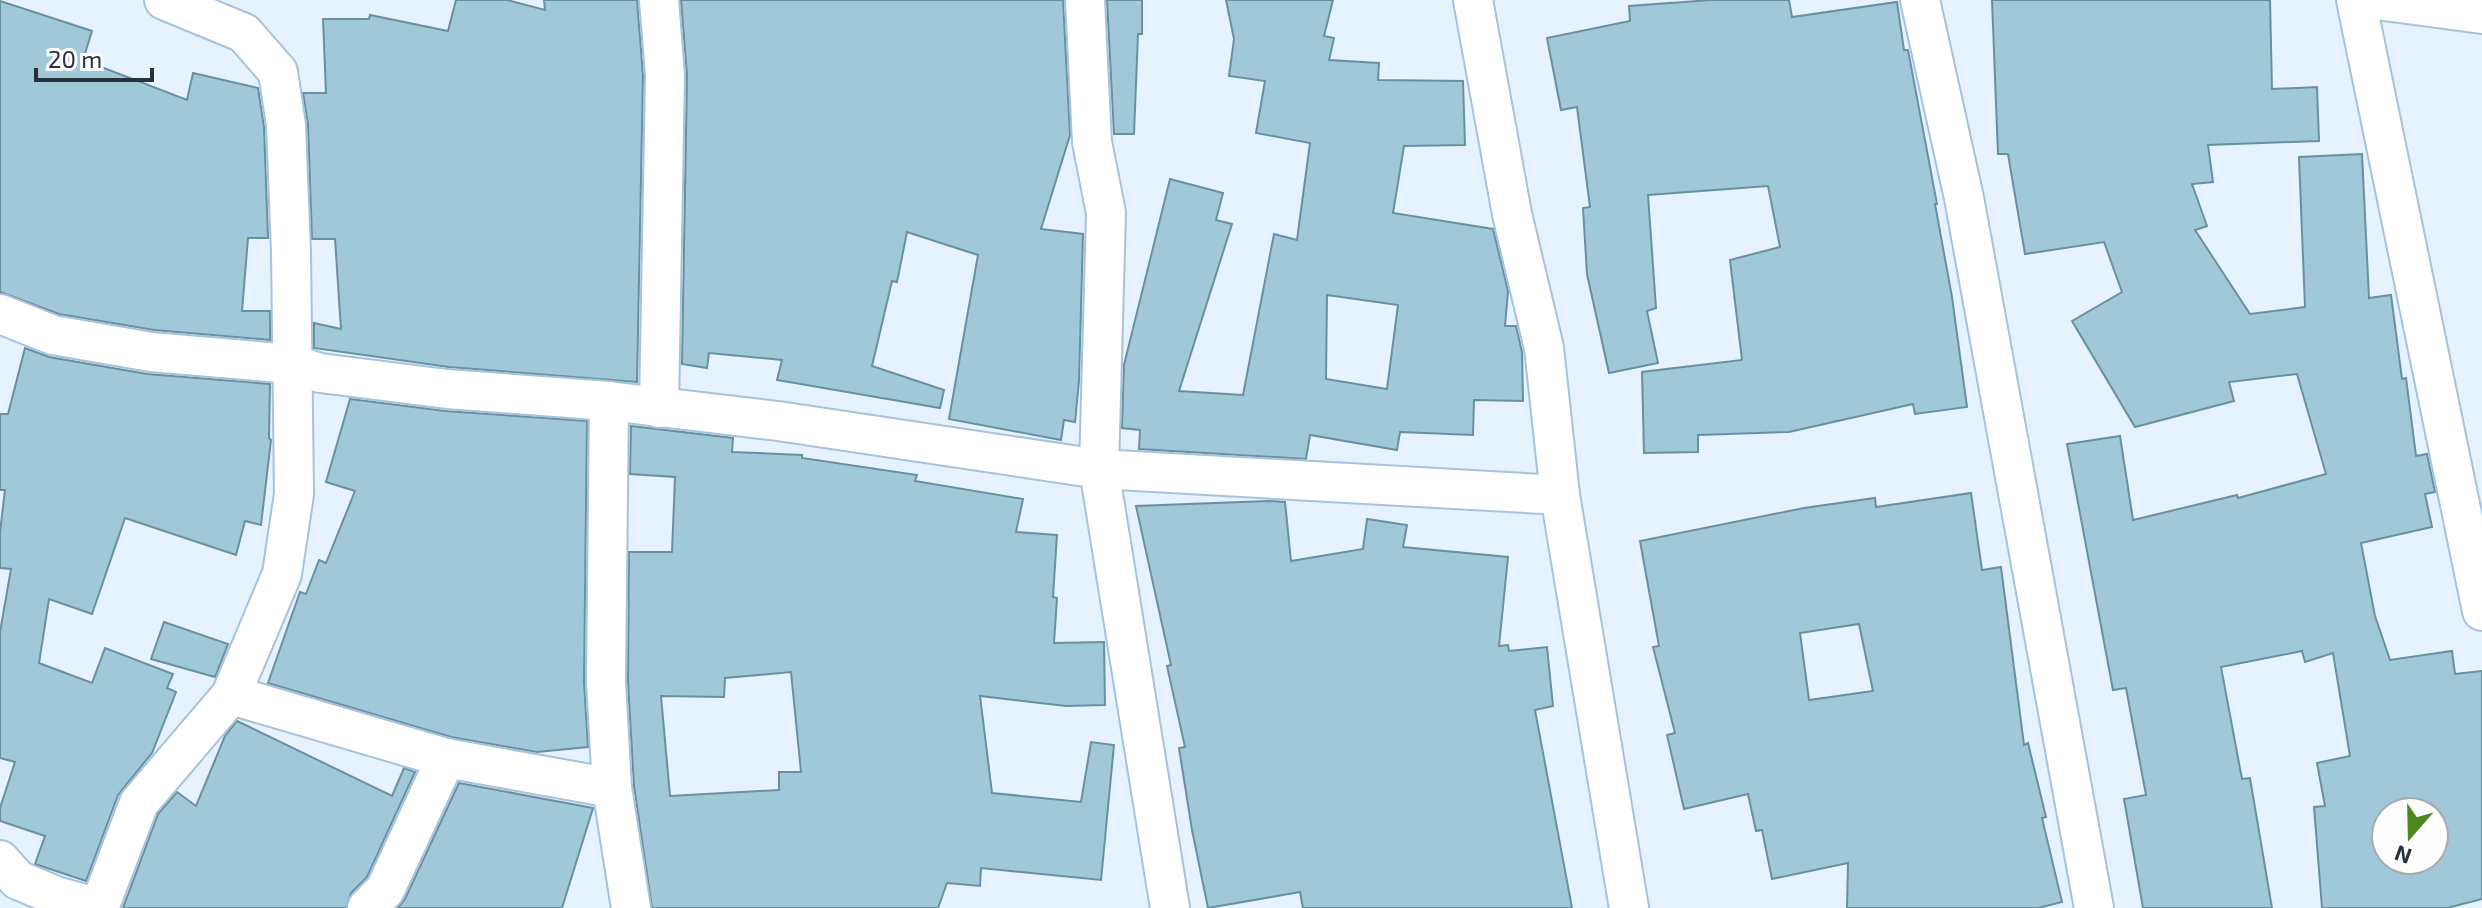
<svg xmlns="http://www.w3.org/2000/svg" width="2482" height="908" viewBox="0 0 2482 908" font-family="'Exo 2',sans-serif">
<rect width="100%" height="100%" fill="#e6f2fd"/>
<g fill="#a0c8d9" stroke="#6990a0" stroke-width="2" fill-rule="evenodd">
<path d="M456,0H507L545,10L544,0H637L643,76L637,382L449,367L314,348V323L341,329L335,239H312L308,124L303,93H326L323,19H369L370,15L448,31Z"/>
<path d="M681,0H1063L1070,135L1041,229L1083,234L1079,381L1075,422L1064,420L1061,440L949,419L978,255L907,232L897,282L892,281L872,366L944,390L940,408L777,380L782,360L709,353L707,368L682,364L687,75Z"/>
<path d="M1107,0H1142V34H1138L1134,134H1114Z"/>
<path d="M1226,0H1333L1324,36L1334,38L1329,60L1379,63L1378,80L1463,81L1465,145L1404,146L1393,213L1493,229L1508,291L1505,326H1516L1522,352L1523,401L1474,400L1473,435L1400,432L1397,450L1310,435L1306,459L1139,449L1140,430L1122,428L1124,365L1170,179L1223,193L1216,220L1232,224L1179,391L1243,395L1274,234L1297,240L1310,143L1256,133L1265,81L1229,76L1234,39ZM1327,295L1398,305L1387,389L1326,379Z"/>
<path d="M1711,0H1789L1792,17L1897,2L1904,50H1908L1937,204H1935L1952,297L1967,407L1915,414L1913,404L1789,432L1698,435V452L1644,453L1642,372L1742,360L1730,260L1780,247L1768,186L1648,195L1656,308L1647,311L1658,363L1609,373L1587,274L1583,208L1590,207L1577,107L1561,110L1547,38L1630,21L1629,6Z"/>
<path d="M1992,0H2270L2272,89L2317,87L2319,141L2208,145L2213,182L2192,184L2207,226L2195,230L2250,314L2305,307L2299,157L2362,154L2369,298L2391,295L2402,379L2406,378L2416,456L2427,454L2435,492L2425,494L2432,527L2361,543L2375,616L2390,660L2452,651L2455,674L2482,671V899L2447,908H2322L2314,807L2325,806L2317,763L2350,756L2333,653L2305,662L2302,651L2221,667L2242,779L2250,778L2272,908H2143L2124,799L2146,795L2126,688L2113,690L2067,444L2120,436L2133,520L2237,495L2238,498L2326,474L2297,374L2229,382L2234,401L2135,427L2072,321L2122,292L2104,242L2025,254L2008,154H1998ZM2386,812H2434V860H2386Z"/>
<path d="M0,1L92,31L83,60L187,100L193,73L258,88L264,127L268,238H248L242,311H270V340L154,330L59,314L0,292Z"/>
<path d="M25,348L49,357L147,374L270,384L269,438L271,440L261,525L245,521L236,555L125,518L92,614L49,599L39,663L92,683L105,648L173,674L167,688L176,692L152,753L118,795L86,881L35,864L45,836L0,821V808L15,762L0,758V632L11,569L0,568V532L5,490H0V414H8Z"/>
<path d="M350,399L445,411L587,421L584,682L588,747L537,752L451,737L268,683L300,592L306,594L319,560L326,563L355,491L326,482Z"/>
<path d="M631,426L733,438L732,452L802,455V458L917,475L915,481L1023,499L1016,532L1057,535L1053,597L1057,598L1054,643L1104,642L1105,705L1066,706L980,696L992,793L1081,802L1091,742L1114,745L1101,880L981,868L980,886L947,883L938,908H652L634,786L628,682L629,552H672L675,477L630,474ZM791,672L801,772H779V790L670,796L661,696L724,697L725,678Z"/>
<path d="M1971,493L1982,570L2001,567L2024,745L2028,743L2046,817L2042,818L2062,902L2038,908H1847L1848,863L1772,879L1762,830L1756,831L1748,794L1684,809L1667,735L1675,733L1653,647L1659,646L1640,541L1804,508L1875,498L1876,507ZM1859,624L1873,691L1809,700L1800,633Z"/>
<path d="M1268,501L1285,502L1291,561L1363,549L1367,519L1407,525L1403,547L1508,557L1499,646L1508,645L1509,651L1547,647L1553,706L1535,710L1572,908H1303L1300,892L1208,908L1192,830L1179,748L1185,747L1167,666L1171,665L1136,506Z"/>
<path d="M164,622L228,644L215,677L151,659Z"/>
<path d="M237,721L392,796L404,768L415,772L367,877L351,893L346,908H123L158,814L177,792L196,806L225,736Z"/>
<path d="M459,783L593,808L562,908H398L405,899Z"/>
</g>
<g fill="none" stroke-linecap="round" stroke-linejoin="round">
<defs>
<g id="minor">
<path d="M1085,0L1092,142L1106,213L1099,469L1170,908"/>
<path d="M1473,0L1512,214L1544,348L1560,495L1629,908"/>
<path d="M1920,0L1964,198L2094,908"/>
<path d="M2356,0L2482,611"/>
<path d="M2377,0L2482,14"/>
<path d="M0,314L53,335L151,352L292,364L320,373L447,389L609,401L778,421L1099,469L1560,495"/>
<path d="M609,401L606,682L612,788L631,908"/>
<path d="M659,408L665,75L659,0"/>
<path d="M231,695L446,758L612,788"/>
<path d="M0,860L18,880L56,896L99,908"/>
<path d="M99,908L139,803L231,695L282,574L294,494L291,252L286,125L278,72L244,33L164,0"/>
<path d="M367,908L385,890L446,758"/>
</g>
</defs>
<use href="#minor" stroke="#a7c2dd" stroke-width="42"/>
<use href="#minor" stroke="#fff" stroke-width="38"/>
</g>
<g transform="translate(2410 836) rotate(200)"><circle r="38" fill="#fdfdfd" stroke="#a7abaf" stroke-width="2"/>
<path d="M0-6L14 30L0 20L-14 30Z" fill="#4f861f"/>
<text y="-12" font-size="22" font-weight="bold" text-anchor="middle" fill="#26313b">N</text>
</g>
<path d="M36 68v12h116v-12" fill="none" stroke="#26313b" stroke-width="4"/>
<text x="48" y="68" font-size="24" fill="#26313b" stroke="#fdfdfd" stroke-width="6" paint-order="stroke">20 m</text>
</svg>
